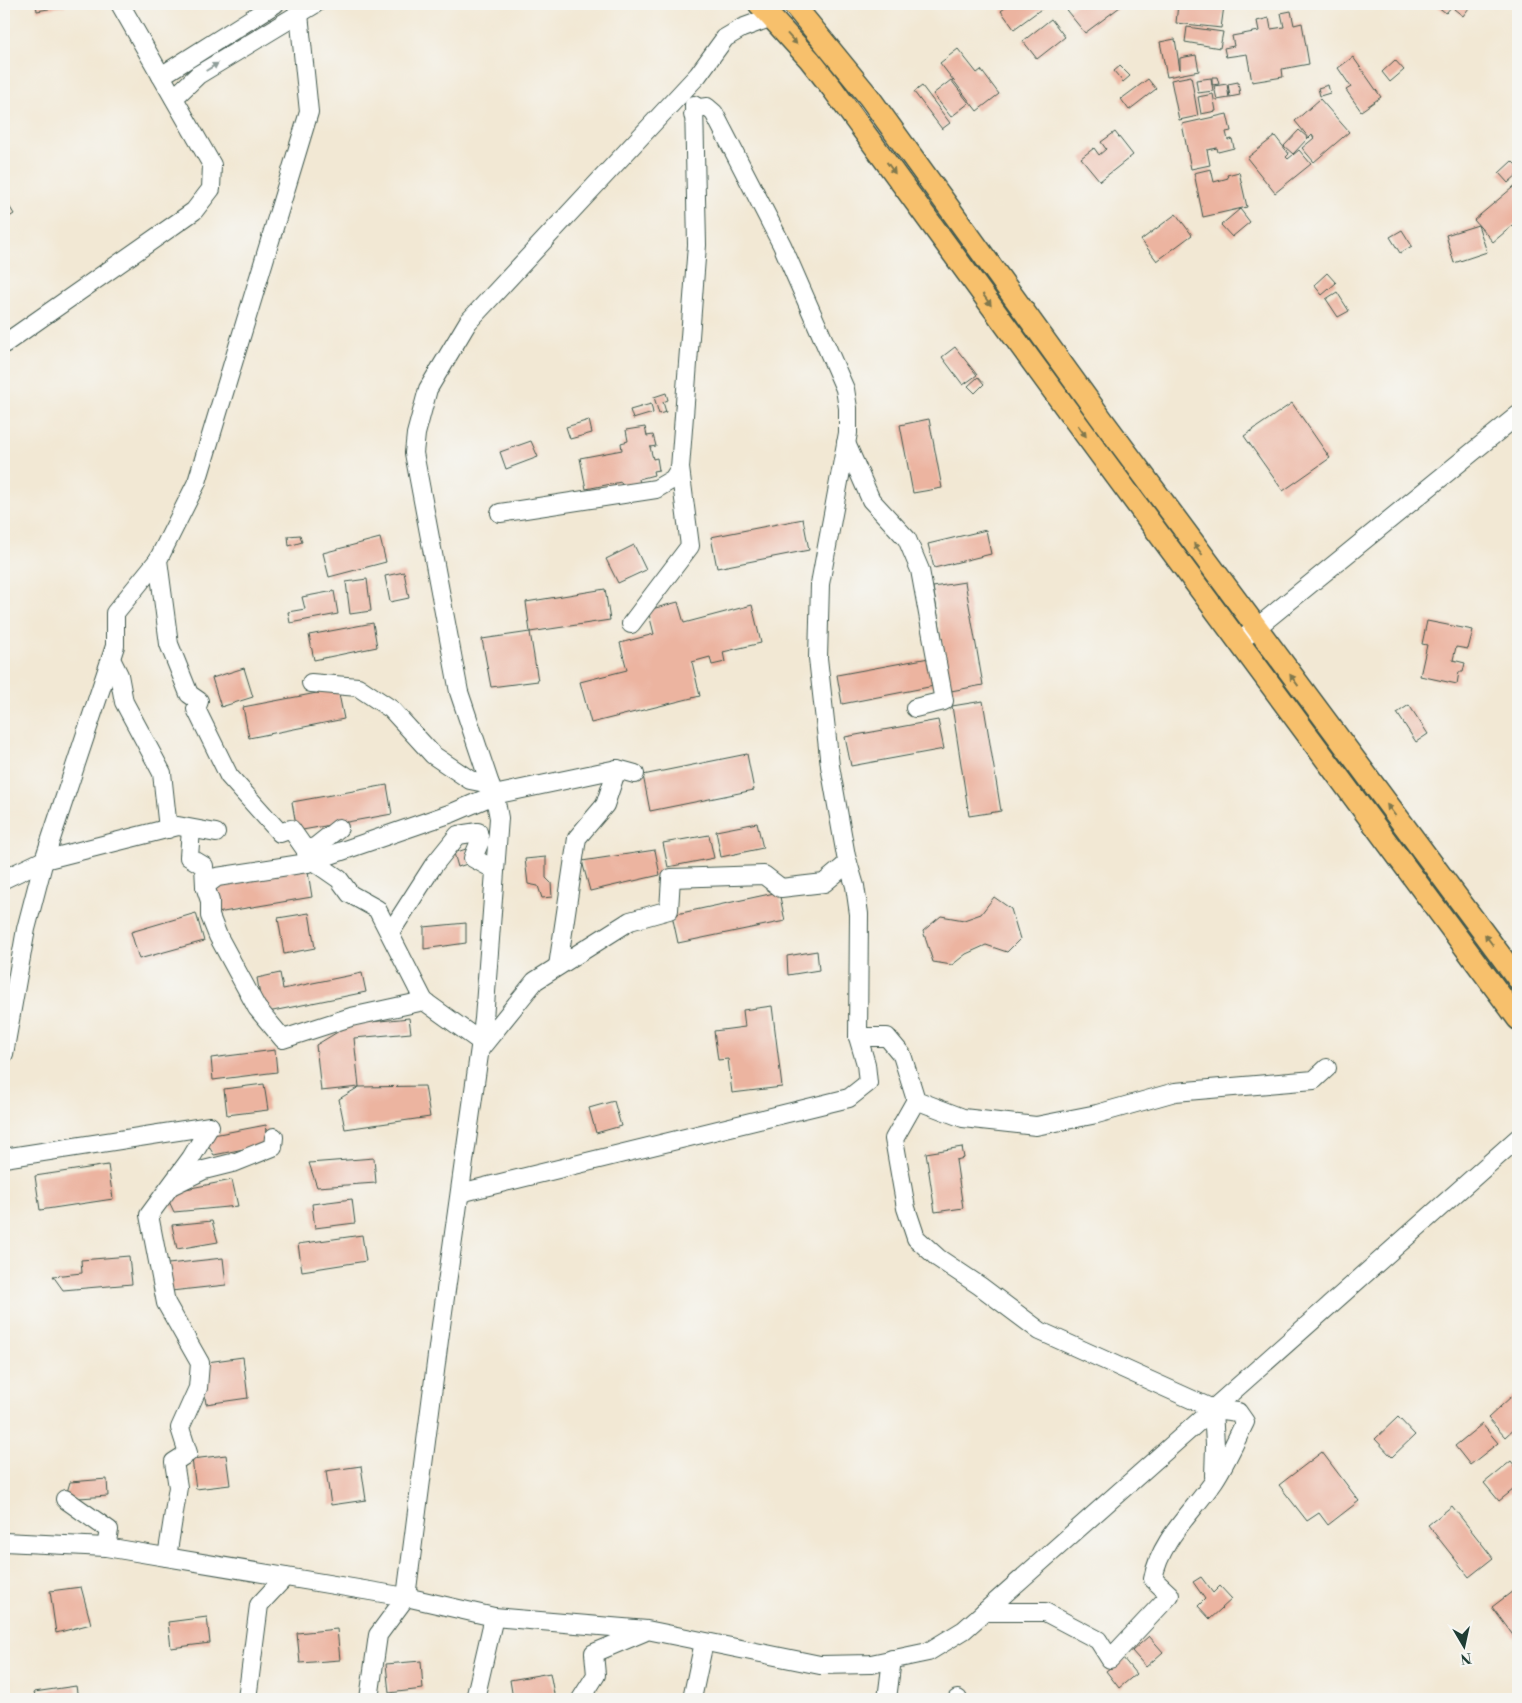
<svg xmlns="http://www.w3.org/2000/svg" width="1522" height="1703" viewBox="0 0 1522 1703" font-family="'Libre Bodoni',serif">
<rect width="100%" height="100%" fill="#f6f6f2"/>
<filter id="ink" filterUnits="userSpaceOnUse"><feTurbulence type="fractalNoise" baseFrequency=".02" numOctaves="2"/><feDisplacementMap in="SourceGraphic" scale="10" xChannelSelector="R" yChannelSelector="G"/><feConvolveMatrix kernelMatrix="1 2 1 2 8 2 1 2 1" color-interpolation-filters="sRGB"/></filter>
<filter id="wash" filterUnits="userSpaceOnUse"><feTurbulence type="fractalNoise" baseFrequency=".0096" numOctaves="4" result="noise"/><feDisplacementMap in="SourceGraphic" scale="20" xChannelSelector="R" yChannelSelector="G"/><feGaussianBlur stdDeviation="1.12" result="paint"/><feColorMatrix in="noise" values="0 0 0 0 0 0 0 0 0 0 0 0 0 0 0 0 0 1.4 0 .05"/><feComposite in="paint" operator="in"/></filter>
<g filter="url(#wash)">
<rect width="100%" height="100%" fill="#f2e8d4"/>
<g id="blocks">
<g fill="#ecb4a0">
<path d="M36,4H64L65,6L37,11Z"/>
<path d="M1010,4H1048L1014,29L1001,11Z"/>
<path d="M1077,4H1124L1085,33L1067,11Z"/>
<path d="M1178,4L1208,7L1209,4L1224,6L1221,28L1176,23Z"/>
<path d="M1434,4H1451L1453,5L1446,13Z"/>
<path d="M1457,4H1472L1463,16L1454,9Z"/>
<path d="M1291,11L1294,25L1302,23L1309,64L1282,69L1283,77L1252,82L1247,54L1226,57L1224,48L1234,46L1232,36L1259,31L1257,21L1269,18L1271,29L1284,27L1281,13Z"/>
<path d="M1051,19L1065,37L1037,59L1023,41Z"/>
<path d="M1187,27L1223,32L1220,48L1185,42Z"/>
<path d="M1175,39L1180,70V58L1196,55L1199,71L1167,77L1160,42Z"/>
<path d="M958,49L977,73L981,70L999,94L977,111L940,63Z"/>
<path d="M1353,57L1381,97L1361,111L1346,90L1351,87L1338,68Z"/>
<path d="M1395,60L1404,70L1390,82L1382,72Z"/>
<path d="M1120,66L1130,76L1123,82L1114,71Z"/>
<path d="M1191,76L1198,116L1179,120L1171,80Z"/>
<path d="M1212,77H1217L1219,84L1212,85Z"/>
<path d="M1211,78L1213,91L1198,93L1196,80Z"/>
<path d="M1148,79L1156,89L1129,110L1121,99Z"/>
<path d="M951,80L969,103L951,117L933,94Z"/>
<path d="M1238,82L1240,95L1230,97L1228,84Z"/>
<path d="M1227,84L1229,98L1217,100L1214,86Z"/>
<path d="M1328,85L1330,93L1320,96L1318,88Z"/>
<path d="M922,86L950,123L942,129L914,92Z"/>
<path d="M1213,94L1216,111L1201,114L1198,97Z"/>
<path d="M1320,99L1349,132L1314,162L1302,148L1314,138L1312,135L1309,138L1295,121Z"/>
<path d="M1227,114L1231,131L1226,132L1228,140L1232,139L1234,148L1218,152L1217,148L1207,150L1210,165L1191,169L1182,124Z"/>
<path d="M1299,130L1308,138L1293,154L1284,146Z"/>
<path d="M1115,132L1133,155L1100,181L1081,158L1094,148L1099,155L1106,149L1101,142Z"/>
<path d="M1275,136L1289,154L1286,157L1288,159L1299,150L1311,164L1275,193L1247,158Z"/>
<path d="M1512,161L1518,167V174L1508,183L1499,173Z"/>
<path d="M1211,169L1214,182L1228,178L1227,175L1239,172L1247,207L1203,217L1194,173Z"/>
<path d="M1518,183V221L1493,242L1474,220Z"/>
<path d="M6,201L14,214L6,219L4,215V203Z"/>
<path d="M1240,209L1250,222L1232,237L1221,225Z"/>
<path d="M1176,214L1192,235L1157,261L1141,240Z"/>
<path d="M1478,225L1487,252L1454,263L1446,235Z"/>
<path d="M1402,230L1412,246L1400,253L1390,237Z"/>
<path d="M1327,273L1336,283L1322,295L1314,285Z"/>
<path d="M1337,292L1349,311L1338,317L1326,299Z"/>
<path d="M955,347L977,375L963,385L942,357Z"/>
<path d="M978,377L984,384L975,393L968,386Z"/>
<path d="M666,393L668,400L663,402L666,412L659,414L654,397Z"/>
<path d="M1292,403L1330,458L1283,491L1244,436Z"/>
<path d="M651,404L653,413L633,419L630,410Z"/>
<path d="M929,419L942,488L913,493L900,425Z"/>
<path d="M589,420L592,433L570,439L566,427Z"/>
<path d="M645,427L647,436L653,435L656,446L650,447L653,459L657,458L659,470L653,471L654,475L639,479L641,488L623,492L621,482L586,489L580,458L622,450L621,443L628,441L626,430Z"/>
<path d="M531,441L538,457L506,469L500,452Z"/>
<path d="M803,519L809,550L717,568L711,537Z"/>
<path d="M986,530L991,554L934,568L928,544Z"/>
<path d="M300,535L302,542L289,546L288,536Z"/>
<path d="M380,538L386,562L329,577L323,553Z"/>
<path d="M634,545L646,570L618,583L606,559Z"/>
<path d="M404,572L409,598L390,602L385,576Z"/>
<path d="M367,579L371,611L350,614L346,582Z"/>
<path d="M965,582L983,685L951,691L933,587Z"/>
<path d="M605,589L610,620L530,632L538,681L491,687L482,639L530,632L526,602Z"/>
<path d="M334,591L338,614L290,623L288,612L305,609L302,597Z"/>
<path d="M678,602L684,623L752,605L761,643L723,652L725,662L712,665L710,657L692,662L700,696L591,723L580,682L627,670L620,643L654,634L648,610Z"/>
<path d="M1427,621L1473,630L1468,649L1456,647L1453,660L1465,663L1463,672H1459L1457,684L1420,676L1427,645L1422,644Z"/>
<path d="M373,623L377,647L314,660L309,635Z"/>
<path d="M929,658L934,686L842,704L837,675Z"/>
<path d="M244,668L253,697L221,707L212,678Z"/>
<path d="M338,689L344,719L249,738L243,707Z"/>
<path d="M983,701L1001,811L969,816L952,706Z"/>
<path d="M1409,705L1428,734L1416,742L1397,713Z"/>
<path d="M938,720L944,749L851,766L845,737Z"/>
<path d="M747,754L754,790L650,811L643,775Z"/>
<path d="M387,785L392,814L297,831L292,802Z"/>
<path d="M757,823L763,848L721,857L716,831Z"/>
<path d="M709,835L714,858L668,867L663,843Z"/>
<path d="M466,849L470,863L458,867L454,853Z"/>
<path d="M655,850L660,875L590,891L582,861Z"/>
<path d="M546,857V878L551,883L552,897L542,898L538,886L528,884L525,859Z"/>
<path d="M307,866L312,897L217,913L213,881Z"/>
<path d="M779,892L785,921L678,943L672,915Z"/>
<path d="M994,897L1011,909L1020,939L1007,952L986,945L966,954L952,965L933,962L923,931L941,916L964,920L981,914Z"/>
<path d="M196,913L204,941L139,959L131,932Z"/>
<path d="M309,913L315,948L284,954L278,918Z"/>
<path d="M466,923V943L424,949V927Z"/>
<path d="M817,951L819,970L788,975L787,956Z"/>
<path d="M280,973L283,989L362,973L366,992L263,1013L257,978Z"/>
<path d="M772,1006L782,1087L732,1093L728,1059L718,1060L714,1031L745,1027L743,1010Z"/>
<path d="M409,1018L411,1033L354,1038L359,1087L321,1091L316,1045L351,1024Z"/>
<path d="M275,1050L277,1072L213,1080L211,1058Z"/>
<path d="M264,1084L268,1110L227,1115L224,1089Z"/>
<path d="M425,1086L430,1117L345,1129L339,1099L359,1087Z"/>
<path d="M614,1101L621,1126L596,1133L589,1108Z"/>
<path d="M266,1125L269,1144L214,1155L203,1137Z"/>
<path d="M962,1147L964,1158L956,1160L963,1208L935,1212L926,1153Z"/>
<path d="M374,1158L376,1183L317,1187L309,1163Z"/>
<path d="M108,1165L113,1199L40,1210L35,1176Z"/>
<path d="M232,1180L238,1206L174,1212L165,1193Z"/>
<path d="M352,1199L355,1223L315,1228L312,1204Z"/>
<path d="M212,1221L218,1242L177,1249L172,1225Z"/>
<path d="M362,1235L366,1261L302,1271L298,1244Z"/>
<path d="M129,1256L132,1284L63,1290L53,1276L82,1273L81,1260Z"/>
<path d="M223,1258L226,1285L162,1292L159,1265Z"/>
<path d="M243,1357L248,1398L206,1404L200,1363Z"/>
<path d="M1512,1396L1518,1402V1425L1505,1437L1488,1418Z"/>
<path d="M1398,1417L1415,1435L1392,1457L1375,1439Z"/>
<path d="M1482,1424L1498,1443L1470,1465L1455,1446Z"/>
<path d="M1322,1452L1359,1501L1328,1525L1319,1513L1307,1521L1279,1485Z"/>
<path d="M226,1455L230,1485L196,1489L192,1459Z"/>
<path d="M1511,1461L1518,1470V1486L1499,1501L1484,1483Z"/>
<path d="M361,1466L366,1500L331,1505L326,1471Z"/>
<path d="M107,1479L108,1496L65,1499L70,1482Z"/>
<path d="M1452,1506L1493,1558L1469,1577L1428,1525Z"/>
<path d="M1201,1577L1213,1593L1220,1586L1232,1599L1210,1619L1198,1606L1205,1599L1193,1582Z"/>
<path d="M81,1587L91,1624L56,1633L50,1591Z"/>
<path d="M1513,1591L1518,1598V1642L1492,1607Z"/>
<path d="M207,1617L210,1643L171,1648L168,1622Z"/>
<path d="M337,1629L340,1660L300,1663L297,1633Z"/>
<path d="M1149,1636L1163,1652L1146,1667L1132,1651Z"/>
<path d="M1123,1658L1136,1674L1119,1688L1106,1671Z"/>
<path d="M421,1661L423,1689L389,1693L386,1664Z"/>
<path d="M550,1673L555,1699H513L510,1680Z"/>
<path d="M76,1686L78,1699H36L34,1692Z"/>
</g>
</g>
</g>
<g filter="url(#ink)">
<use href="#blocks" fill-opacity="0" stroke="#3f574c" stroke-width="1"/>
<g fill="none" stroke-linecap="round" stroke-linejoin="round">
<defs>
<g id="minor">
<path d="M299,14L309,112L197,482L158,560L169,644L189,694L199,701L196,709L229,776L280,833L291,829L305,849L315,847L339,828"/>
<path d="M161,76L275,4"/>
<path d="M174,98L198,75L315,4"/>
<path d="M4,344L194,211L211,189L212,165L120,4"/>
<path d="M846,443L871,500L907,539L920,570L944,701L915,708"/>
<path d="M500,513L656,489L673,479L680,468L697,245L694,105"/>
<path d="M631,624L690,546L680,468"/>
<path d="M1239,642L1518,415"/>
<path d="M111,659L119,675L124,702L162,773L168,829"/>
<path d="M311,683L358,687L391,709L433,755L470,780L490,784"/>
<path d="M191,829L189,857L204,866L205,886L210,901V916L218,936L257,1008L283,1039L351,1017L424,1001L481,1042"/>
<path d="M313,861L339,879L350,894L377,909L424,1001"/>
<path d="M307,863L452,813L494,795L617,769"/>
<path d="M4,879L44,860L178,826L216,833"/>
<path d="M205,886L217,877L307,863L306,852"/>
<path d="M390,933L433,866L458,835L478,832L480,841L473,858L495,870"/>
<path d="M558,966L577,838L605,805L617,769L635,774"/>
<path d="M858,1037H887L902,1055L916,1100L963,1118L1036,1126L1097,1114L1175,1092L1314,1080L1327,1068"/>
<path d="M480,1049L535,981L630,921L669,910L671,878L764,875L781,888L824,883L848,863"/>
<path d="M4,1054L26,929L44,860L115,646V613L158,560"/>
<path d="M916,1100L894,1139L906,1208L916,1238L938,1258L980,1286L1040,1331L1213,1409L1238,1412L1245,1422C1235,1442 1226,1463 1214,1481C1192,1513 1160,1540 1153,1579L1170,1595L1110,1659L1098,1640L1045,1612H984"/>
<path d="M4,1158L210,1126L191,1158L149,1215L166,1303L200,1363L198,1388L180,1428L188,1453L174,1462L178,1487L167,1557"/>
<path d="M173,1185L204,1170L236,1162L273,1147L274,1137"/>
<path d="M460,1193L849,1098L868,1083L866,1064L858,1037L859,914L855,886L846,856L830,766L818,658L820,584L848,433V408L845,389L782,245L714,113L707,107L700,108L693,115"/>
<path d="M1213,1409L1215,1445L1214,1476"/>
<path d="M65,1499L109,1530L106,1547"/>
<path d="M4,1542L106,1547L406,1597L494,1617L647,1630L820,1665L871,1664L928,1652L964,1630L1518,1138"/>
<path d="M247,1699L259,1605L285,1577"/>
<path d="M369,1699L378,1635L406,1597L439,1340L484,1019L499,818L496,802L459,692L414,453L416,434L428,389L468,322L698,75L725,38L742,28L772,17"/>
<path d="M475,1699L494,1617"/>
<path d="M581,1699L596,1675L594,1653L644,1632"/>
<path d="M692,1699L704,1642"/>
<path d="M887,1699L892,1659"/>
<path d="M957,1699H958"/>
</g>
<g id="major">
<path d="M759,4L810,60L832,88L1087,437L1518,1019"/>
<path d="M793,4L869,97L1104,422L1518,979"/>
</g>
</defs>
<use href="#minor" stroke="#3f574c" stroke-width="20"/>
<use href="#major" stroke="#3f574c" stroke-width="24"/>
<use href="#minor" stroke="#fff" stroke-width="18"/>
<use href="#major" stroke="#f7c06c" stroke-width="21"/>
</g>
<defs><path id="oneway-solid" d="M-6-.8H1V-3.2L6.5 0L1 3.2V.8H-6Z" transform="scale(1.25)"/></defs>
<g fill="#80784d">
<use href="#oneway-solid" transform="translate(792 39) rotate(48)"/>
<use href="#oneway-solid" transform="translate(891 168) rotate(54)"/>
<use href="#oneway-solid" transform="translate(987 300) rotate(54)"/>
<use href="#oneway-solid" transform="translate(1082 431) rotate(54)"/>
<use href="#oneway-solid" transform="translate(1198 549) rotate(-127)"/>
<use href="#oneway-solid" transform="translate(1294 680) rotate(-126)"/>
<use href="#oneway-solid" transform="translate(1391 810) rotate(-127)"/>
<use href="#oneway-solid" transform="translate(1489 940) rotate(-127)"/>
</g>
<use fill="#8f9e9a" href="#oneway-solid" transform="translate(212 67) rotate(-32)"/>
</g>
<rect width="1522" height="1703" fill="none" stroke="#f6f6f2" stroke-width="20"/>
<g transform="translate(1464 1646) rotate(171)" stroke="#f6f6f2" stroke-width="4" paint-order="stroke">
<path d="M0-4L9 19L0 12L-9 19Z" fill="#1f3d34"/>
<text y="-8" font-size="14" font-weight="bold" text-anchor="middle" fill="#1f3d34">N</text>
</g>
</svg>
